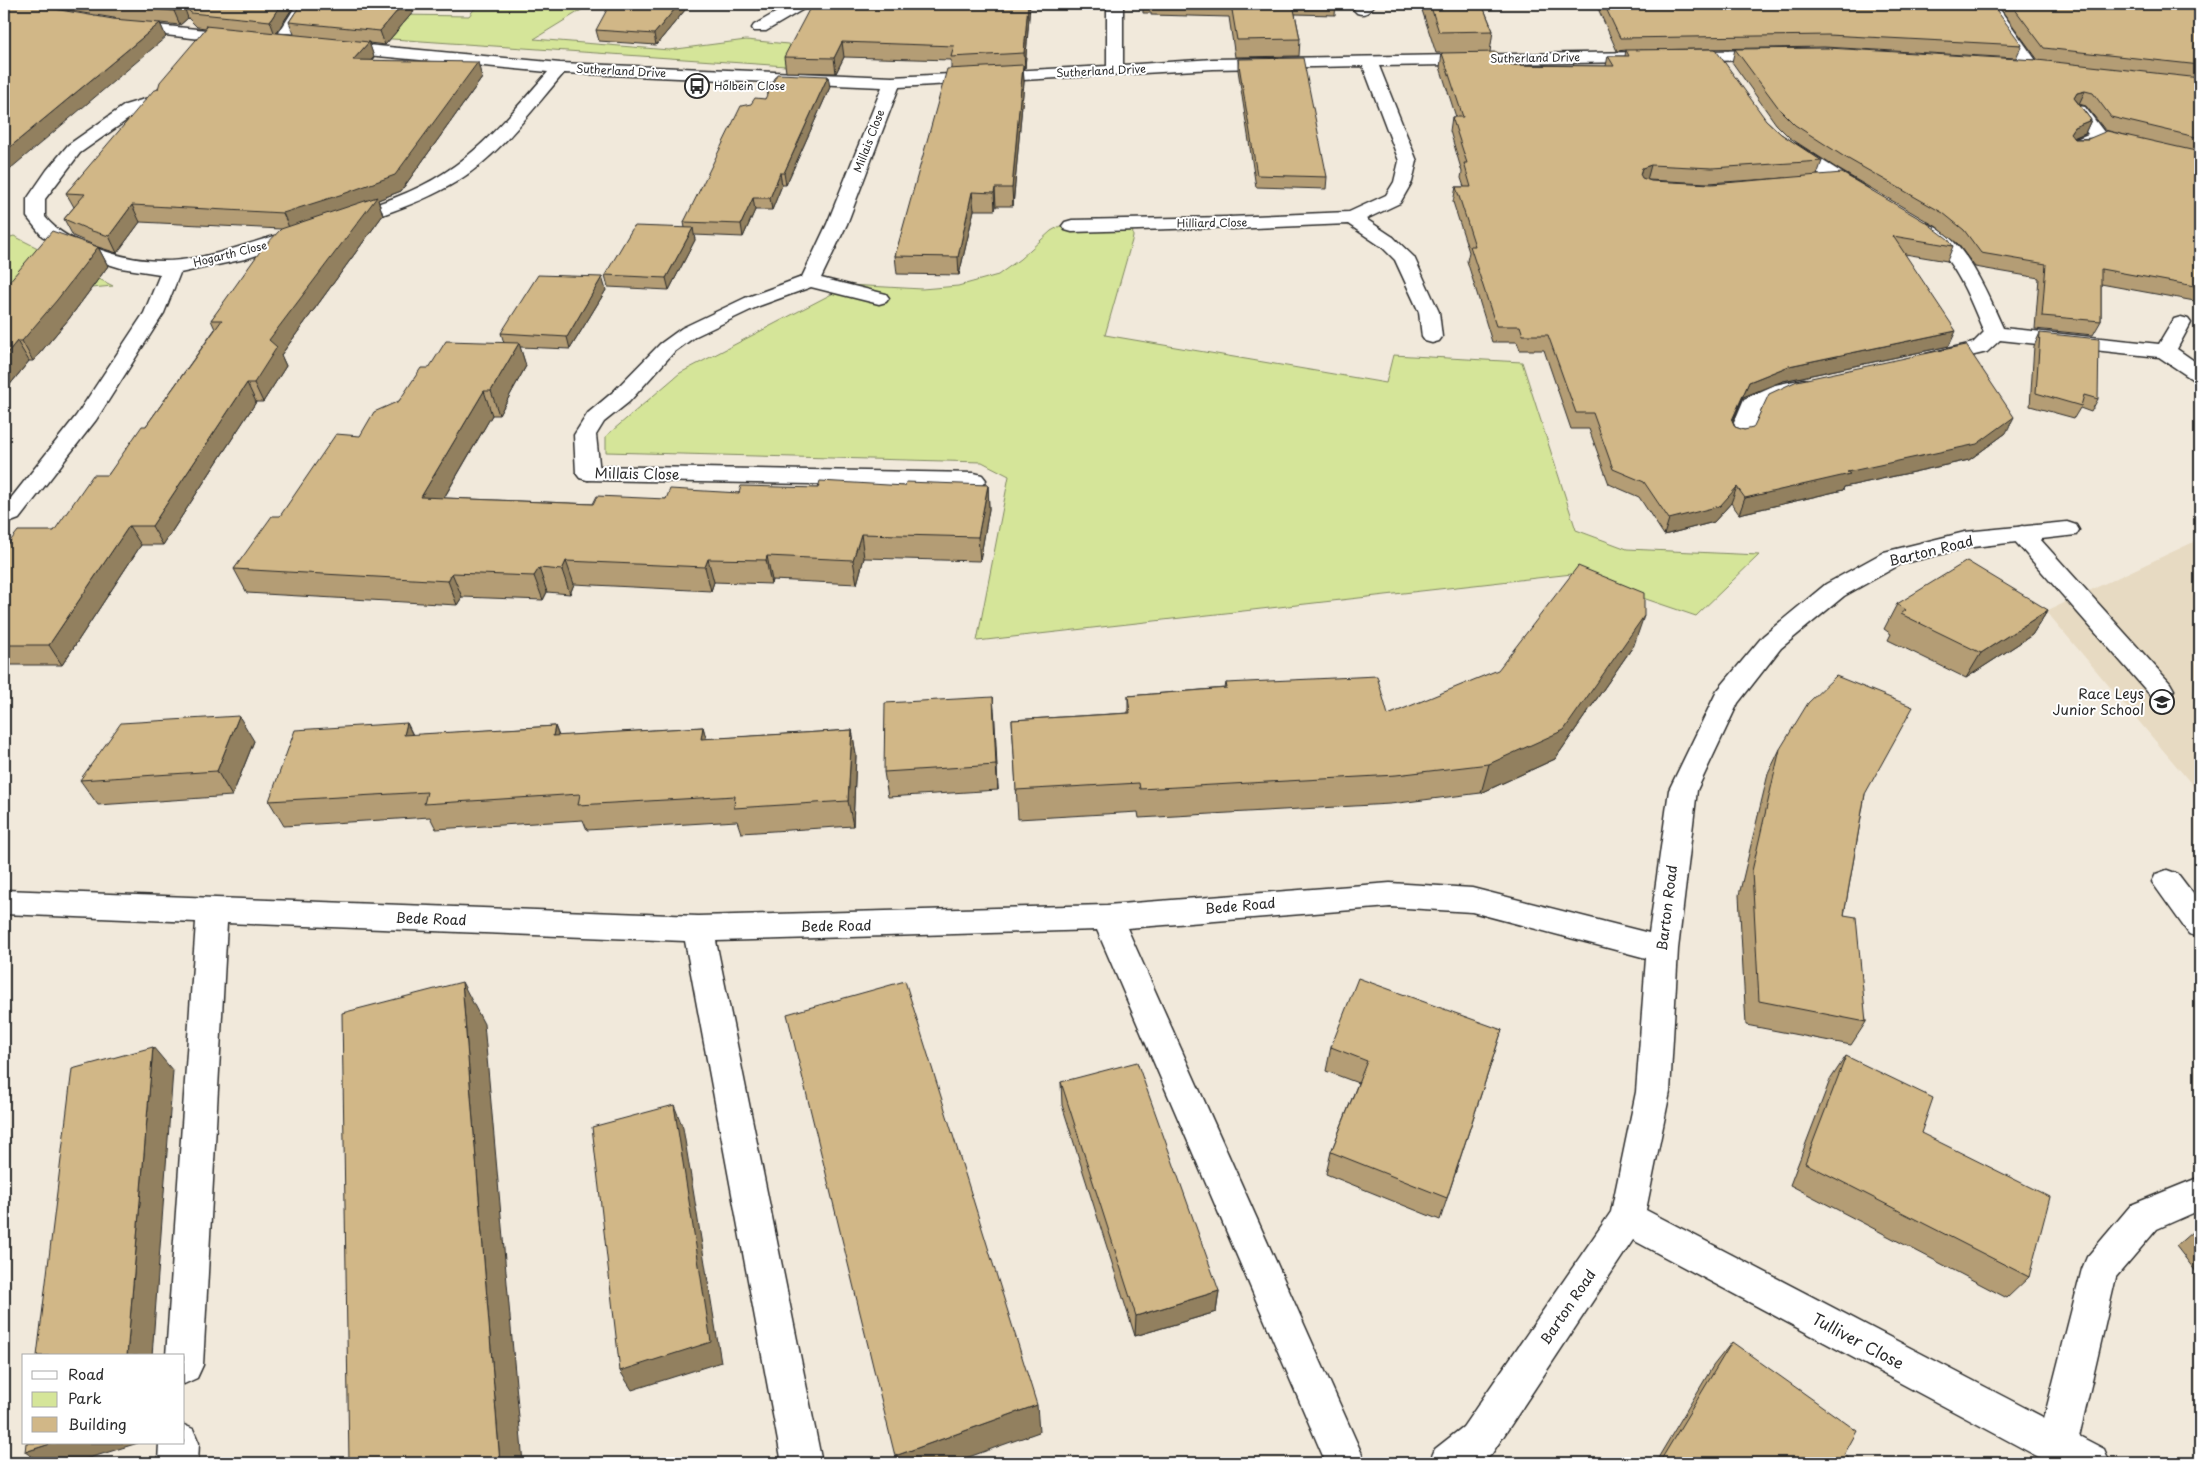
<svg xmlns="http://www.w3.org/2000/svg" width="2204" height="1467" viewBox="0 0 2204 1467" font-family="'Playpen Sans',sans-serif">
<rect width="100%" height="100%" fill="#f1e9db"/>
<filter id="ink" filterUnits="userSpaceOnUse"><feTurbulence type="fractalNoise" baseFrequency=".02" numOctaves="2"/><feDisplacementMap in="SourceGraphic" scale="10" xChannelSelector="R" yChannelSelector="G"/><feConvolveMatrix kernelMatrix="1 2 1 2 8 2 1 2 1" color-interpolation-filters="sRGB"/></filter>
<g filter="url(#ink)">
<path fill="#e7dac2" d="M2200,539V794L2046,611Z"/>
<g fill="#d5e599" stroke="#808862">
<path d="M478,4H591L534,39L669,50L746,40L788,44L814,62L786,66L363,37L332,14L469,16Z"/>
<path d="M1069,221H1132L1133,237L1105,335L1386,383L1393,355L1522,362L1576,530L1627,549L1759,555L1696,616L1572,574L977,641L1009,476L982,462L606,452V436L680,373L849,285L922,289L958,286L998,275L1020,259L1051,231Z"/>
<path d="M14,236L113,286L4,296V239Z"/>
</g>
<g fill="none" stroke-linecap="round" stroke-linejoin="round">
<defs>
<g id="lane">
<path d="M1230,217L1237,219L1240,223L1237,227L1072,232L1065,230L1062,226L1065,222L1072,220Z"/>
<path d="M1386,235L1393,237L1414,257L1439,312L1442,337L1439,341L1432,343L1425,341L1422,337L1419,312L1395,260L1376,241L1379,237Z"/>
<path d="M588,466L974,473L982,475L986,480L982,485L974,487L588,480L580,478L576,473L580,468Z"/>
<path d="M2022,526L2031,529L2170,683L2174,690L2170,697L2161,700L2152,697L2013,539L2010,534L2013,529Z"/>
<path d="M2167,870L2178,874L2200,903V937L2189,934L2152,882L2156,874Z"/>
<path d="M2200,1177V1210L2157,1229L2116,1277L2077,1446L2071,1460C2061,1464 2053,1464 2043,1460L2037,1446L2082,1269L2087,1257L2131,1205Z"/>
</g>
<g id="street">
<path d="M297,4H313L287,45H275L273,42Z"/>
<path d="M791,4H810L807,7L766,31H754L752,28L754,25Z"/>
<path d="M1107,4H1123V65L1213,59L1770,50L1776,52L1778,55L1776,58L1770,60L1379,66L1417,161L1412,182L1400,203L1366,219L1393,237L1396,241L1393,245L1386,247L1379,245L1348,224L1230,229L1223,227L1220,223L1223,219L1230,217L1349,212L1386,195L1394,182L1399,161L1363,66L1213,69L899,87L847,224L821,278L886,294L889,298L886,302L879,304L811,287L759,306L696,336L674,352L629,402L604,422L596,435L600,473L596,478L588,480L580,478L576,473L574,435L588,413L613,392L660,344L682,328L745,298L802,277L827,224L882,87L564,73C531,111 500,155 456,182C433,196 408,206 382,215C369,220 352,228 338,225L336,221L338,217C375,205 412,194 444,173C485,147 516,108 548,72L335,52L329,50L327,47L329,44L335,42L560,63L892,77L1107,66Z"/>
<path d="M1359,4H1375C1369,12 1366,16 1357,13L1354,10Z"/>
<path d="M1701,4H1717L1705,19H1693L1691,16Z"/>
<path d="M1980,4H1996L2040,66L2038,69H2026Z"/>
<path d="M126,22L237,33L243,35L245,38L243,41L237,43L120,30L118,27L120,24Z"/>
<path d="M158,95L164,96L166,100L164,104L137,113L80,153L45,199V217C58,233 74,240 93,247C177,279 220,249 300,229L307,231L310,235L307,239L245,259L180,273L164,313L96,420L19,519L11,522L4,520V507L76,416L144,313L160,274L121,268L69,252L42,236L27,217V199L47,170L68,145L125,105Z"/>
<path d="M2079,106L2085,107L2107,136L2104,140L2081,150L2075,151L2069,150L2066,146L2069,142L2088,134L2070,111L2073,107Z"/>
<path d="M1790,143L1796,144L1868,189L1870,193L1868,197L1861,199L1854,197L1784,152L1781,148L1784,144Z"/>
<path d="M1922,222C1963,232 1987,293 2003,328L2159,344L2174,319L2181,317L2188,319L2191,323L2177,349L2200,365V380L2192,379L2159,357L2000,340L1987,352L1934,365L1926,364L1923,359L1926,354L1973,343L1984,332C1972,305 1962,276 1942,253C1933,244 1919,238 1912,228L1915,224Z"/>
<path d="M1804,379L1812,381L1815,386L1812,391L1789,395L1762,408L1747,442L1739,444L1731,442L1728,437L1744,399L1775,385Z"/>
<path d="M2067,522L2076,525L2079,530L2076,535L1965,548L1901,564L1844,596L1781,648L1738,703L1697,790L1678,949L1670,1092L1646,1210L2104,1449L2110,1463H2050L1633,1240L1491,1455L1480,1463H1429L1435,1449L1463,1427L1611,1212L1636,1092L1646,958L1472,912L1390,907L1127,928L1366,1463H1326L1097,930L716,941L822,1463H782L685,941L227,923L203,1365L197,1378L184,1384V1356H166L196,922L4,914V890L698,916L1107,905L1390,883L1472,888L1649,933L1669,790L1717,691L1763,636L1826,584L1884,552L1965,532Z"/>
<path d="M184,1425L193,1429L199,1443L198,1463H158L159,1443H184Z"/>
</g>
</defs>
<use href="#lane" stroke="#2b2b2b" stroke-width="3"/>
<use href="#street" stroke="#2b2b2b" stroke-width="3"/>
<use href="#lane" fill="#fff" fill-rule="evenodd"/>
<use href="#street" fill="#fff" fill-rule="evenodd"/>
</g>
<g fill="#b49d74" stroke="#2b2b2b" fill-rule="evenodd">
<path d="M28,4H295L276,33L294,34L289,22L301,4H420L385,45L369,43L374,57L372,60L482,78L401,191L378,200L383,215L281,355L286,366L263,402H256L163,545H141L62,665H4V549L54,531L108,475L146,426L215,329L211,320L281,229L140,222L117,253L98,247L108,266L68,320L33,361H29L4,392V283H8L96,246L73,236L64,219L74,207L66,193L158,89L206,28L197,27L188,18L180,25L160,23L166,37L113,19H120Z"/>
<path d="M690,4L656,45L599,41L596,30Z"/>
<path d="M843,4H1030L1025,68H1023L1024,82L1013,206H996L995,210H974L959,275L897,274L895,256L951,69V60L844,57L836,73L786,72L784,57L840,9Z"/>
<path d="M1143,4H1336L1335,15L1295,14L1300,39L1299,56L1235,57L1229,17L1151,15V13H1143Z"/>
<path d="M1420,4H1482L1493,31L1490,52L1503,65L1606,66L1608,56H1625L1626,50L1617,51L1596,4H1700L1696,8V9L2022,45L2016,58L1824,47L1639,50L1766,120L1781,134L1822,161L1817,175L1953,246L1947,261L1905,254L1949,346L1783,381L1743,397L1733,422L1735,427L1744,430L2006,433L1969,460L1844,487L1843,490L1739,514L1731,503L1714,522L1664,535L1639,497L1609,484L1589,429H1571L1544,350H1520L1517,342H1492L1467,261L1469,252L1453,202L1456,187H1464L1461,178L1462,172L1450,131L1452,117H1456L1440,67L1442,53H1436ZM1786,178L1712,184L1651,181L1648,180L1708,183Z"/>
<path d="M1997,4H2200V302L2101,284V321L2093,335L2035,329L2039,278L1975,267L1958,244L1937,227L1838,169L1790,138L1776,124L1732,62L1735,49L2038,60ZM2079,104L2086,106L2105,130L2129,136L2075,139L2074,138L2085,133L2091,120Z"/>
<path d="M1238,59L1327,177L1326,189L1256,187L1238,70Z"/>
<path d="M830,87L786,185H782L772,210H755L743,237L694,235L695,240L669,290L608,287L605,275L685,228L684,222L751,104L765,99Z"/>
<path d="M606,290L570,349L520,347L526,366L499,415H492L444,498L593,504L666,499L739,493L818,488L988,485L989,509L980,561L864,558L857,584L772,580L771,584L714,582L711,591L574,584L570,594L547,592L543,600L462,597L457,605L247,593L234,569L280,516L360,436L399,401L429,368L504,343L501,333Z"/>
<path d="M2040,333L2098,399L2091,412L2080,408L2074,418L2030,406L2034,346Z"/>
<path d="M1897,604L2048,610L2032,635L1966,678L1888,640L1891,634L1884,629Z"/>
<path d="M1634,645L1555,759L1481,793L1390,804L1139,818L1138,812L1018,819L1012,720L1128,713V696L1225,688L1226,683L1388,715Z"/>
<path d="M993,697L998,790L888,797L884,772Z"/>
<path d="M407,723L413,735L555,726L559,736L703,727L706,739L852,730L856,755L853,826L741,833L737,821L587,830L583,820L436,829L430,817L284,826L269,801Z"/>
<path d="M254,741L232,796L98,805L80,780Z"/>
<path d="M1780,749L1865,794L1844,915L1866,1022L1851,1045L1746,1025L1739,895L1768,774Z"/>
<path d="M1502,1030L1440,1220L1326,1174L1331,1152L1358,1083L1326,1071L1331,1047Z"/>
<path d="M1846,1056L1921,1133L2029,1277L2007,1298L1790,1185L1830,1080Z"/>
<path d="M1061,1082L1219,1291L1216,1312L1135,1336L1062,1105Z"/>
<path d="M2200,1225V1277L2176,1246Z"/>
<path d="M1732,1342L1844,1455L1856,1463H1655L1713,1366Z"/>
</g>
<g fill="#92805e" stroke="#2b2b2b">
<path d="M183,4L188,18L180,25L174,11Z"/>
<path d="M281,4H295L275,35L270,21Z"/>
<path d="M403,4H420L385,45L380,31Z"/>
<path d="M679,4H690L656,45L654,34Z"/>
<path d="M1028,4H1030L1025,68L1024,53Z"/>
<path d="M1692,4H1700L1689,16Z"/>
<path d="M160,23L166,37L4,174V152Z"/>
<path d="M369,42L374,57L358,75L353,60Z"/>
<path d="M842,42L844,57L836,73L834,58Z"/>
<path d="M478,62L482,78L401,191L378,200L383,215L281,355L286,366L263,402L254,383L290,230L283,213Z"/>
<path d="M1023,65L1024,82L1013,206L1012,188Z"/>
<path d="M828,76L830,87L786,185L784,173Z"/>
<path d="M2085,91L2079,104L2074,98L2077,93Z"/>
<path d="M2091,120L2085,133L2068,140L2070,133L2074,127Z"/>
<path d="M1651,165L1647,180L1636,189L1642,168Z"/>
<path d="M780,173L782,185L772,210L770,198Z"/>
<path d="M995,188L996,206L995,210L994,193Z"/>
<path d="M972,192L974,210L959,275L958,257Z"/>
<path d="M753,198L755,210L743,237L741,224Z"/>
<path d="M132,205L140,222L117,253L109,236Z"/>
<path d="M693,228L695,240L669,290L666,278Z"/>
<path d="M98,247L108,266L68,320L33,361L22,341Z"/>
<path d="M602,277L606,290L570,349L567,337Z"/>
<path d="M1956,331L1949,346L1783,381L1743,397L1726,436L1732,420L1749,382L1789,366Z"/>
<path d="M17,341L29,361L4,392V357Z"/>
<path d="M519,343L526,366L499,415L491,391Z"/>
<path d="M247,383L256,402L163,545L152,526Z"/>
<path d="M484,391L492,415L431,520L421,497Z"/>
<path d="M2014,417L2006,433L1969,460L1844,487L1843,490L1739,514L1745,498L1847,472Z"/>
<path d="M988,485L989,509L980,561L978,537Z"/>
<path d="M1737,487L1731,503L1714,522L1664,535L1669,519Z"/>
<path d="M129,526L141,545L62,665L49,645Z"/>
<path d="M861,534L864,558L857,584L853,560Z"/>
<path d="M767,556L772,580L771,584L766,560Z"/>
<path d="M708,559L714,582L711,591L705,567Z"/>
<path d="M566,561L574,584L570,594L562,570Z"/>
<path d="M539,568L547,592L543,600L534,576Z"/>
<path d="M452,573L462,597L457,605L448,581Z"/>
<path d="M2048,610L2032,635L1966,678L1981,653Z"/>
<path d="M1644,616L1634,645L1555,759L1481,793L1489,764Z"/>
<path d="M993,697L995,722L998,790L996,765Z"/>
<path d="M239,716L254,741L232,796L217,771Z"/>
<path d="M407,723L419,749L404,735Z"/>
<path d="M555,726L564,751L553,736Z"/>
<path d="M703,727L710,752L701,739Z"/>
<path d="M852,730L856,755L853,826L848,801Z"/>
<path d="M462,982L484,1024L523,1463H500Z"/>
<path d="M153,1047L173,1071L152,1356H127Z"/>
<path d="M674,1105L683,1128L721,1362L632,1390L620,1371Z"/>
<path d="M1219,1291L1216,1312L1135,1336L1136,1316Z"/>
<path d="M1037,1405L1039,1432L952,1463H897L895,1456Z"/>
<path d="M53,1443H138L73,1463H42L25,1452Z"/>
</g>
<g fill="#d1b787" stroke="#2b2b2b">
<path d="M4,4H25L113,19L160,23L4,152Z"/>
<path d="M105,4H281L270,21L191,13L183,4L174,11Z"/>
<path d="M301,4H403L380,31L289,22Z"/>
<path d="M610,4H679L654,34L596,30Z"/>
<path d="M812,4H829L840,9L843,4H1028L1024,53L951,57L954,46L842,42L834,58L784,57Z"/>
<path d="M1231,4H1293L1300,39L1237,40Z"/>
<path d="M1430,4H1482L1493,31L1439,32Z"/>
<path d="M1604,4H1692L1696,9H1708L1713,4H1992L2022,45L1828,35L1620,38Z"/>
<path d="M2011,4H2200V65L2044,48Z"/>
<path d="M205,26L369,42L353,60L478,62L395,175L346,193L283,213L132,205L109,236L92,231L64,219L85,194L66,193L153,91L158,89L160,82L207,27Z"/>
<path d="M1828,48L2037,60L2200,78V138L2111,117L2093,93L2085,91L2077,93L2074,98L2091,120L2074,127L2070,133L2075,139H2088L2107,131L2200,152V287L2101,269V321L2042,316L2046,264L1981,253L1964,230L1943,213L1843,156L1795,125L1781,111L1735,49Z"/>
<path d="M1715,49L1766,120L1781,134L1822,161L1712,168L1651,165L1642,168L1640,174L1642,178L1651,181L1712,184L1842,173L1927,223L1948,239L1953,246L1893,236L1956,331L1789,366L1749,382L1732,420L1735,427L1744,430L1753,428L1769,394L1797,381L1966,345L2014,417L1977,444L1847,472L1850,474L1745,498L1737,487L1720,506L1669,519L1644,482L1613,469L1593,413H1576L1548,335H1523L1520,326H1496L1470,246H1475L1456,187H1471L1464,163H1467L1452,117H1463L1442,53L1497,52L1503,65L1614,66L1608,56H1629L1626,50Z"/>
<path d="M1303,58L1327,177L1257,175L1238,59Z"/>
<path d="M1023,65L1012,188H995L994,193L972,192L958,257L895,256L947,69Z"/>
<path d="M777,74L828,76L784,173H780L770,198H753L741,224L684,222L741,106L751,104L755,98L765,99Z"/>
<path d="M377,197L269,340L277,347L254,383H247L152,526H129L49,645H4V549L18,531H54L93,475H108L142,426H146L222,320H211L261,250L281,229Z"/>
<path d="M634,226L693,228L666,278L605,275Z"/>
<path d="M52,231L98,247L57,300L22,341H17L4,357V283H8Z"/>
<path d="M538,275L602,277L567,337L501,333Z"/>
<path d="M2040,333L2099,339L2098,399L2084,395L2081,406L2036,393Z"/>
<path d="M446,341L519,343L491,391H484L421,497L593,504L597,496L666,499L670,489L739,493L741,486L818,488L820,481L905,486L906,482L988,485L978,537L861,534L853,560L767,556L766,560L708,559L705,567L566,561L562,570L539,568L534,576L452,573L448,581L234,569L272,516H280L336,434L360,436L374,412L399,401L421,368H429Z"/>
<path d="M1967,561L2048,610L1981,653L1901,614L1906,610L1897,604Z"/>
<path d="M1578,566L1644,593V616L1564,730L1489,764L1396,775L1140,789L1139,783L1016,790L1012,720L1130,713L1128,696L1227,688L1226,683L1377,676L1388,715L1498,670Z"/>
<path d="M1836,676L1913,707L1865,794L1844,915L1856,917L1866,1022L1759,1001L1752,871L1780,749L1808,703Z"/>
<path d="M993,697L996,765L884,772L885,703Z"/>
<path d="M239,716L217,771L80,780L121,723Z"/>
<path d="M407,723L404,735L555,726L553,736L703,727L701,739L852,730L848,801L734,808L735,796L578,805L580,794L424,804L427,792L269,801L295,730Z"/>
<path d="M1358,978L1502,1030L1447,1198L1331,1152L1367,1061L1331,1047Z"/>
<path d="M905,981L1037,1405L895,1456L787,1014Z"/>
<path d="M462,982L500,1463H349L342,1013Z"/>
<path d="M153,1047L127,1356H37L72,1069Z"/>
<path d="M1846,1056L1933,1098L1921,1133L2050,1197L2029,1277L1805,1163Z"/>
<path d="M1137,1062L1219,1291L1136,1316L1061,1082Z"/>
<path d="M674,1105L711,1342L620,1371L592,1127Z"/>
<path d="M1732,1342L1857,1431L1844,1455L1856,1463H1659Z"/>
<path d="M26,1443H53L25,1452Z"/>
</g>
</g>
<defs>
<symbol id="bus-ring" viewBox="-11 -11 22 22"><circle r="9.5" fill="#fff" stroke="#2b2b2b" stroke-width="1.5"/><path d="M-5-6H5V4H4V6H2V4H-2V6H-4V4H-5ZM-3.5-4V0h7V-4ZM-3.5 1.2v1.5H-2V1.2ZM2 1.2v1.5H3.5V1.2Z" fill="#2b2b2b"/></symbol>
<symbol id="school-ring" viewBox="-11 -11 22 22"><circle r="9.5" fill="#fff" stroke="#2b2b2b" stroke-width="1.5"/><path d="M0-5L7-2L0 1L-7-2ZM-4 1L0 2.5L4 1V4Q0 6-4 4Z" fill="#2b2b2b"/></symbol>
</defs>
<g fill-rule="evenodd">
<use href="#bus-ring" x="683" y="72" width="28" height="28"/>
<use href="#school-ring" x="2148" y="688" width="28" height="28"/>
</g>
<g text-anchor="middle" stroke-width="4" stroke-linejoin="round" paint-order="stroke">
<g font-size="11" fill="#2b2b2b" stroke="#fff">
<text transform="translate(1535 58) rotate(-1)" y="4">Sutherland Drive</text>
<text transform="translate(621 71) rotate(3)" y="4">Sutherland Drive</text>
<text transform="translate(1101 71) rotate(-3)" y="4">Sutherland Drive</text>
<text transform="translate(869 141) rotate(-69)" y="4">Millais Close</text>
<text transform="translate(1212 223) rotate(-1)" y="4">Hilliard Close</text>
<text transform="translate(230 254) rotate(-14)" y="4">Hogarth Close</text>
</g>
<g font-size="11" fill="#2b2b2b" stroke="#fff" text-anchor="start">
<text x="714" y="90">Holbein Close</text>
</g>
<g font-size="14" fill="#2b2b2b" stroke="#fff">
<text transform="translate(637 474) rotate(1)" y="5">Millais Close</text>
<text transform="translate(1931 551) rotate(-14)" y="5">Barton Road</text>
<text transform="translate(1240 906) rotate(-5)" y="5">Bede Road</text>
<text transform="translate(1667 908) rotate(-83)" y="5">Barton Road</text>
<text transform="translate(431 919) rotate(2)" y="5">Bede Road</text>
<text transform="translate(836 926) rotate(-1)" y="5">Bede Road</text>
<text transform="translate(1568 1307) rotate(-56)" y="5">Barton Road</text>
</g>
<g font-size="14" fill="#2b2b2b" stroke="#fff" text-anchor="end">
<text x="2144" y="699">Race Leys<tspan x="2144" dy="16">Junior School</tspan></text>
</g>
<g font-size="16" fill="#2b2b2b" stroke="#fff">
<text transform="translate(1858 1341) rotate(28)" y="6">Tulliver Close</text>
</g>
</g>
<rect width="2204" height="1467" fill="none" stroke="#fff" stroke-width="20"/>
<rect x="10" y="10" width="2184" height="1447" fill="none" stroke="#2b2b2b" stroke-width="2" filter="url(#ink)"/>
<rect x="22" y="1354" width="162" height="90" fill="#ffffff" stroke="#aaaaaa"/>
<rect x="32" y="1371" width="25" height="8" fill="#ffffff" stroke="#aaaaaa"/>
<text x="68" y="1380" font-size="15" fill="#2b2b2b">Road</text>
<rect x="32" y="1392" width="25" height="15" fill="#d5e599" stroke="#aaaaaa"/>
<text x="68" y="1404" font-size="15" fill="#2b2b2b">Park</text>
<rect x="32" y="1417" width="25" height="15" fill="#d1b787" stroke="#aaaaaa"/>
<text x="68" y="1430" font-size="15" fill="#2b2b2b">Building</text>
</svg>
